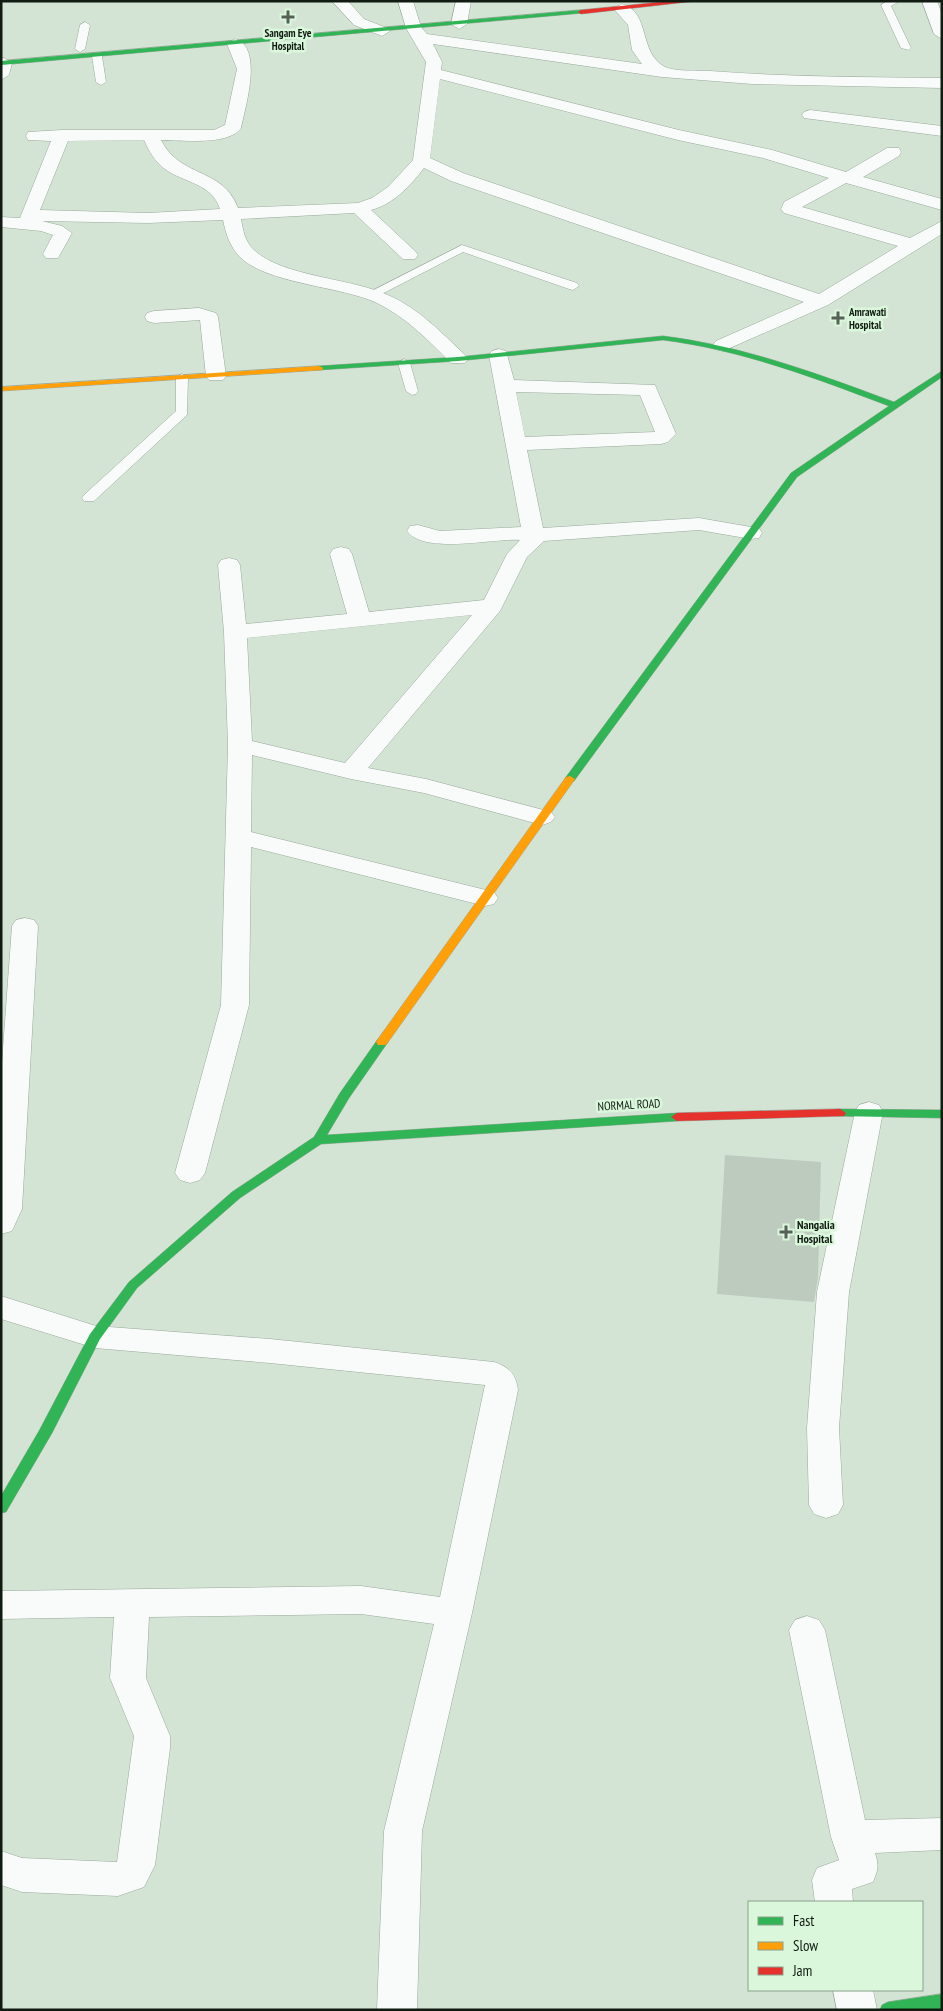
<svg xmlns="http://www.w3.org/2000/svg" width="943" height="2011" viewBox="0 0 943 2011" font-family="'PT Sans Narrow',sans-serif">
<rect width="100%" height="100%" fill="#d3e4d4"/>
<path fill="#bdcabe" d="M725,1155L821,1162L818,1277L814,1302L717,1294Z"/>
<g fill="none" stroke-linecap="round" stroke-linejoin="round">
<defs>
<g id="lane">
<path d="M887,1H900L891,6L911,48L909,50L901,48L881,5Z"/>
<path d="M85,22L90,25L85,49L80,52L75,49L80,25Z"/>
<path d="M97,53L102,56L106,82L101,85L96,82L92,56Z"/>
<path d="M462,245L577,283L579,286L573,290L569,289L463,252L376,297H368L366,294Z"/>
<path d="M404,359L410,363L418,391L416,394L412,395L406,391L398,363Z"/>
<path d="M182,374L188,378L187,415L94,501H84L82,498L84,495L176,411V378Z"/>
</g>
<g id="street">
<path d="M332,1H348L364,19L387,28L390,31L382,36L354,25Z"/>
<path d="M398,1H413L421,27L427,34L642,64L632,50L628,25L614,9L622,4C651,12 638,53 665,67C676,72 697,70 710,71C787,77 864,77 942,78V88L752,84L662,77L433,44L442,62L441,70L679,130L772,150L846,172L887,148H899L901,152L899,156L863,177L942,199V210L846,183L802,207L910,238L942,221V234L828,305L723,351L716,349L713,345L716,341L804,302L451,181L424,168C410,186 394,204 371,210L415,251L418,255L415,259H403L354,213L241,219C243,230 245,242 254,250C282,277 353,278 390,296C419,309 442,333 465,355L468,359L465,363H451C429,341 406,317 377,303C341,286 267,284 240,257C230,247 226,234 223,220L148,223L42,221L62,226L72,233L58,258H46L43,254L53,235L41,231L1,227V217L20,218L51,141L28,140L26,136L28,132L62,130H214L225,125L237,69L227,44L235,39C264,47 245,108 241,128C229,146 180,140 161,140C181,179 223,167 238,208L358,203L372,198L388,187L413,160L426,62L406,28ZM440,79L678,140L763,158L829,178L784,202L781,209L784,213L898,246L819,294L463,173L430,158ZM144,140C149,151 155,162 165,169C184,183 212,183 220,209L148,213L40,210L68,141Z"/>
<path d="M456,1H471L467,24L459,29L451,24Z"/>
<path d="M922,1H937L942,14V39L934,34Z"/>
<path d="M4,58L12,63L9,75L1,80V59Z"/>
<path d="M810,110L942,126V136L804,118L802,115L804,112Z"/>
<path d="M199,308L216,313L218,317L226,376L223,380H209L206,376L200,320L154,323L147,321L145,317L147,313L154,311Z"/>
<path d="M499,349L506,351L514,380L655,385L676,434L668,442L661,444L527,450L543,528L699,518L751,527L759,528L762,533L759,538L751,539L699,530L544,541L527,557L500,611L368,768L426,779L551,812L555,817L551,822L542,825L424,793L351,779L252,755L251,832L494,892L498,898L494,904L485,906L251,847L249,1005L205,1173L200,1180L190,1183L180,1180L175,1173L221,1005L228,745L224,632L218,565L221,560L229,558L237,560L240,565L246,624L347,614L330,554L333,549L341,547L349,549L352,554L369,612L484,600L507,554L520,540C493,538 424,555 407,531L410,526L418,525L440,531L521,527L489,355L492,351ZM516,392L640,395L655,432L525,437ZM472,615L345,763L252,741L247,638Z"/>
<path d="M25,918L34,920L38,926L22,1209L12,1231L1,1234V1076L12,926L16,920Z"/>
<path d="M869,1102L879,1105L883,1112L849,1292L839,1428L843,1505L838,1514L826,1518L814,1514L809,1505L807,1428L817,1292L855,1112L859,1105Z"/>
<path d="M1,1296L96,1326L270,1339L494,1362C509,1367 516,1374 518,1390L472,1613L422,1831L417,2010H377L384,1831L434,1624L361,1614L149,1617L146,1678L170,1736V1748L155,1865L144,1887L118,1896L22,1892L1,1885V1851L22,1858L117,1862L134,1736L110,1678L114,1617L1,1619V1591L361,1586L440,1597L485,1385L270,1363L95,1348L1,1319Z"/>
<path d="M807,1616L819,1620L825,1630L865,1820L942,1818V1850L875,1853C879,1865 878,1870 873,1882L852,1889L853,1902H815L812,1880L817,1868L839,1860L831,1837L789,1630L795,1620Z"/>
<path d="M833,1990H873L877,2010H837Z"/>
</g>
<g id="fast">
<path d="M581,10L583,11V13L1,65V61Z"/>
<path d="M663,336C744,346 818,374 894,402L942,371V377L797,477L574,781L570,782L565,779L566,777L791,473L889,406C815,378 742,350 663,340L458,361L319,370L315,368L319,366L458,357Z"/>
<path d="M382,1038L388,1042L349,1098L327,1135L677,1113L683,1117L677,1121L321,1144L240,1198L137,1288L100,1339L52,1433L6,1512L1,1513V1496L39,1431L90,1334L129,1282L232,1192L314,1137L340,1093L378,1039Z"/>
<path d="M840,1109L942,1110V1118L836,1116L834,1113Z"/>
<path d="M942,1994V2009L880,2010L882,2005L888,2002Z"/>
</g>
<g id="slow">
<path d="M319,366L323,368L322,370L1,391V387Z"/>
<path d="M570,776L575,779L386,1045H378L376,1042L378,1039L566,777Z"/>
</g>
<g id="jam">
<path d="M672,1H696L581,14L578,12L581,10Z"/>
<path d="M840,1109L846,1113L844,1116L677,1121L671,1117L677,1113Z"/>
</g>
</defs>
<use href="#lane" stroke="#9ba89c" stroke-width="1"/>
<use href="#street" stroke="#9ba89c" stroke-width="1"/>
<use href="#fast" stroke="#9ba89c" stroke-width="1"/>
<use href="#slow" stroke="#9ba89c" stroke-width="1"/>
<use href="#jam" stroke="#9ba89c" stroke-width="1"/>
<use href="#lane" fill="#f8fbf9" fill-rule="evenodd"/>
<use href="#street" fill="#f8fbf9" fill-rule="evenodd"/>
<use href="#fast" fill="#30b455" fill-rule="evenodd"/>
<use href="#slow" fill="#ff9f0a" fill-rule="evenodd"/>
<use href="#jam" fill="#e5322d" fill-rule="evenodd"/>
</g>
<g fill="#556156" stroke="#daf7db" stroke-width="2">
<path d="M285.5 9.5h5v5h5v5h-5v5h-5v-5h-5v-5h5z"/>
<path d="M835.5 310.5h5v5h5v5h-5v5h-5v-5h-5v-5h5z"/>
<path d="M783.5 1224.5h5v5h5v5h-5v5h-5v-5h-5v-5h5z"/>
</g>
<g text-anchor="middle" stroke-width="5" stroke-linejoin="round" paint-order="stroke">
<g font-size="11" font-weight="bold" fill="#111b12" stroke="#daf7db">
<text x="288" y="37">Sangam Eye<tspan x="288" dy="13">Hospital</tspan></text>
<text x="849" y="316" text-anchor="start">Amrawati<tspan x="849" dy="13">Hospital</tspan></text>
</g>
<g font-size="12" fill="#111b12" stroke="#daf7db">
<text transform="translate(629 1105) rotate(-3)" y="4">NORMAL ROAD</text>
</g>
<g font-size="12" font-weight="bold" fill="#111b12" stroke="#daf7db" text-anchor="start">
<text x="797" y="1229">Nangalia<tspan x="797" dy="14">Hospital</tspan></text>
</g>
</g>
<rect width="943" height="2011" fill="none" stroke="#111b12" stroke-width="5"/>
<rect x="748" y="1901" width="175" height="90" fill="#daf7db" stroke="#8a9f8b"/>
<rect x="758" y="1917" width="25" height="8" fill="#30b455" stroke="#8a9f8b"/>
<text x="793" y="1926" font-size="15" fill="#111b12">Fast</text>
<rect x="758" y="1942" width="25" height="8" fill="#ff9f0a" stroke="#8a9f8b"/>
<text x="793" y="1951" font-size="15" fill="#111b12">Slow</text>
<rect x="758" y="1967" width="25" height="8" fill="#e5322d" stroke="#8a9f8b"/>
<text x="793" y="1976" font-size="15" fill="#111b12">Jam</text>
</svg>
